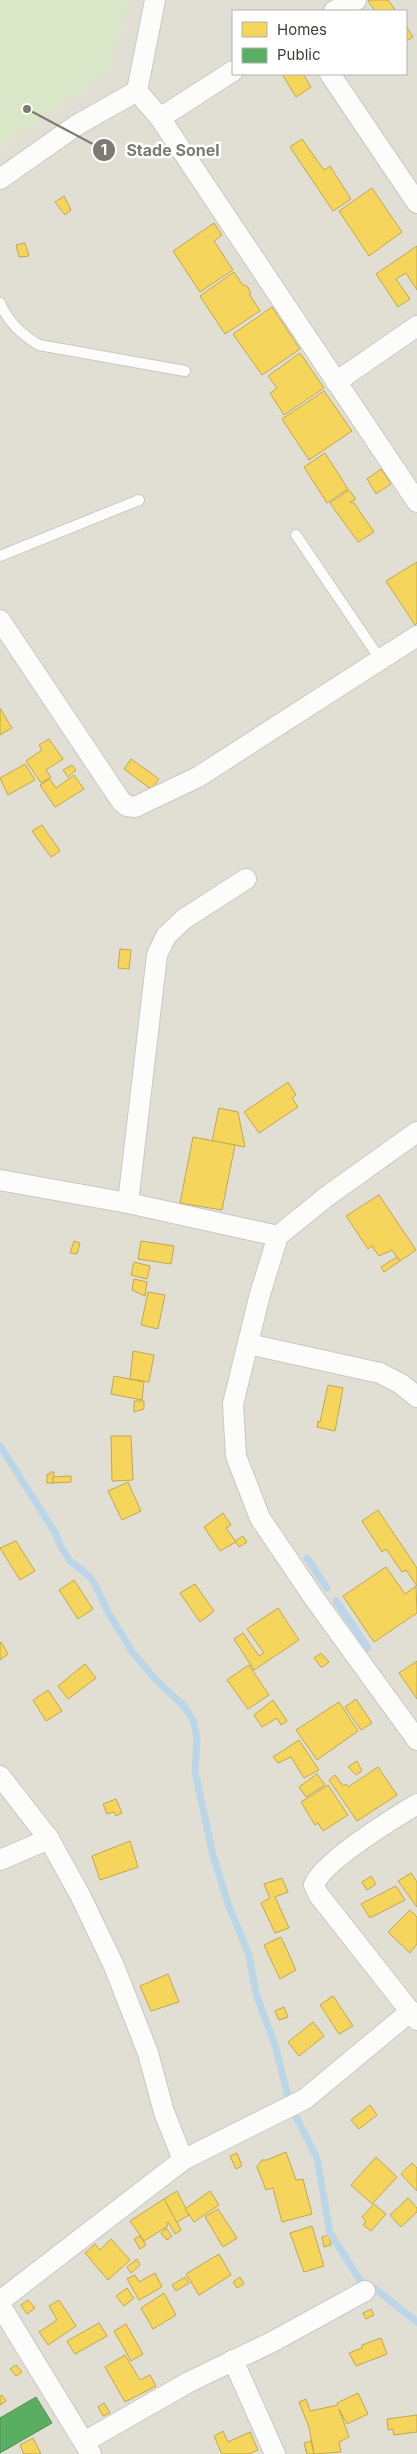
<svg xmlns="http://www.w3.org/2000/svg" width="417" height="2454" viewBox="0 0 417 2454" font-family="Inter,sans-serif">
<rect width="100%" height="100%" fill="#edece7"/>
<path fill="#e1ded4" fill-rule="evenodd" d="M0,0H417V2454H0ZM233,11H406V74H233Z"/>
<path fill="#dae6c8" d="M0,0H129L110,71L0,147Z"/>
<g fill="#f6d55c" stroke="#c0a750">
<path d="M370,0H388L396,11H375L368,1Z"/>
<path d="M406,26L413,37L406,41Z"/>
<path d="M282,74H303L311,87L296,97Z"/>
<path d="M302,139L324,170L330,166L351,199L333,211L290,147Z"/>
<path d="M372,188L402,232L369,256L339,211Z"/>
<path d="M64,196L71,210L65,215L55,202Z"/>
<path d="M214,223L222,235L214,241L233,270L200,292L173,251Z"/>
<path d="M25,243L29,256L19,257L16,245Z"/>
<path d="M417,246V290L406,273L396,279L410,299L398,307L376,274Z"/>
<path d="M234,272L242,284L248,287L251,294H249L260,311L225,334L200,296Z"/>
<path d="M272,307L300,349L262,375L233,334Z"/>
<path d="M300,353L324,388L284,415L270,393L277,388L268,376Z"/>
<path d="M324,391L352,431L309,460L282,419Z"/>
<path d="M325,453L348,489L327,503L304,467Z"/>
<path d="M381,469L391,484L376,494L367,479Z"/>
<path d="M349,490L356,499L350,502L354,503L374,532L358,542L330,503Z"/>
<path d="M417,562V623L415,625L386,581Z"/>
<path d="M0,708L12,728L0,735Z"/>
<path d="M49,739L63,759L46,770L51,777L41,783L26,761L42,750L39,745Z"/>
<path d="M131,759L159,779L151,789L124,769Z"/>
<path d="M25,764L35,780L8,795L0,778Z"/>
<path d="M72,765L76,770L68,777L63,770Z"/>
<path d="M74,775L84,789L55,807L40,785L50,779L56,788Z"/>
<path d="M42,825L60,851L51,857L32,831Z"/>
<path d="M120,949L131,950L129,969L118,968Z"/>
<path d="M288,1082L296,1095L292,1098L298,1107L259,1133L244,1112Z"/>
<path d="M219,1108L238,1112L245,1147L212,1141Z"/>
<path d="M193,1137L235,1145L222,1210L180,1203Z"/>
<path d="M379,1195L416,1250L400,1261L392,1250L379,1256L372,1246L368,1249L346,1216Z"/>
<path d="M74,1241L80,1243L77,1254L70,1253Z"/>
<path d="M141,1241L174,1246L171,1264L138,1259Z"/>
<path d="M397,1257L400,1261L384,1272L381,1267Z"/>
<path d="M134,1262L150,1266L147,1279L131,1275Z"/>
<path d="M134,1279L147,1282L145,1296L132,1290Z"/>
<path d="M148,1292L165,1295L158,1329L141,1325Z"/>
<path d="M133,1351L154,1355L149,1382L130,1379Z"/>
<path d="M114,1376L144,1382L142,1400L111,1394Z"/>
<path d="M328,1385L343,1388L335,1431L317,1427L318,1421L320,1422Z"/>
<path d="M134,1401H144V1409L134,1412Z"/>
<path d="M111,1436H131L133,1480L112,1481Z"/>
<path d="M50,1472H54L53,1483H47V1474H50Z"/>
<path d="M71,1476V1482L53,1483V1477Z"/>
<path d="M128,1482L141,1511L122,1520L108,1491Z"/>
<path d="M378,1510L417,1568V1586L406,1570L402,1572L386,1549L382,1552L362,1521Z"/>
<path d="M223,1513L231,1525L226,1528L236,1542L220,1551L204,1527Z"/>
<path d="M243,1536L247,1542L239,1547L235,1541Z"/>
<path d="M16,1541L35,1571L20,1580L0,1548Z"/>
<path d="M386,1567L405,1594L416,1586L417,1613L374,1642L343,1596Z"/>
<path d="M74,1580L93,1609L78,1619L59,1590Z"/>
<path d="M195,1584L214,1611L200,1622L180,1593Z"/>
<path d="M278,1608L299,1640L254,1670L234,1639L243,1633L259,1656L264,1653L247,1629Z"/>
<path d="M1,1642L8,1654L0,1660V1643Z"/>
<path d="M321,1653L329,1662L324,1666L321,1667L314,1658Z"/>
<path d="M417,1661V1699L399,1673Z"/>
<path d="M85,1664L96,1678L68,1699L58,1686Z"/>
<path d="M249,1665L269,1695L248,1709L227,1680Z"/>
<path d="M48,1690L62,1711L46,1721L33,1700Z"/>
<path d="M356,1699L372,1723L361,1730L345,1707Z"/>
<path d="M273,1700L287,1721L281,1725L277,1718L262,1727L254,1715Z"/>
<path d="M339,1702L358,1731L317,1760L296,1730Z"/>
<path d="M299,1740L319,1770L304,1778L291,1757L278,1763L273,1757Z"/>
<path d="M357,1761L362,1771L356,1775L348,1767Z"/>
<path d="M378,1767L397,1795L357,1821L329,1780L335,1775L343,1786L346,1784L348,1787Z"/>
<path d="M317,1774L325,1785L306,1797L299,1787Z"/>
<path d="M328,1785L348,1815L323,1831L318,1823L315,1825L301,1802Z"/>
<path d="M116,1799L122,1813L116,1816L114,1812L107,1814L103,1804Z"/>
<path d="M130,1841L138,1867L100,1880L92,1856Z"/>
<path d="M411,1873L417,1882V1907L398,1881Z"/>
<path d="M371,1876L376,1884L367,1890L362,1882Z"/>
<path d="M282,1878L288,1892L275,1897L289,1928L275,1933L261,1903L270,1898L264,1884Z"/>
<path d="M396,1886L405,1900L370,1918L361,1904Z"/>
<path d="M410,1910L417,1917V1944L410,1953L388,1932Z"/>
<path d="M281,1937L296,1970L280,1979L264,1945Z"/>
<path d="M168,1974L179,2002L151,2011L140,1986Z"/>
<path d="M333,1996L353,2026L339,2034L320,2005Z"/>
<path d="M284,2007L288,2017L279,2020L275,2011Z"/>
<path d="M313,2022L324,2036L299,2056L288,2042Z"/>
<path d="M370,2105L377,2115L359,2129L351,2120Z"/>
<path d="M286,2152L296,2180L303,2179L312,2214L282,2222L273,2188L266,2190L257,2167L262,2160H267Z"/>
<path d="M237,2153L242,2166L236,2169L230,2156Z"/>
<path d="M376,2157L397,2177L372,2204L351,2185Z"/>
<path d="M412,2163L417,2168V2191L401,2174Z"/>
<path d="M177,2191L189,2215L176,2223L164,2199Z"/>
<path d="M210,2191L219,2205L194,2222L185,2209Z"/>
<path d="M408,2198L417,2208V2212L401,2227L390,2215Z"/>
<path d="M164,2199L181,2230L175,2234L168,2222L166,2223L168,2226L144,2241L130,2221Z"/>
<path d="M374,2204L386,2214L371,2231L363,2225L366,2221L362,2217Z"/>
<path d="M218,2209L237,2238L223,2247L205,2217Z"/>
<path d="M312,2226L324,2266L304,2272L290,2233Z"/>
<path d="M166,2228L172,2236L167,2240L161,2233Z"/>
<path d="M329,2235L331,2245L324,2247L322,2237Z"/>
<path d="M140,2236L146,2245L140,2249L134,2239Z"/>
<path d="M111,2239L130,2260L108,2280L85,2253L95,2244L100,2250Z"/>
<path d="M219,2254L231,2275L199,2295L186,2274Z"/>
<path d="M137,2259L140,2265L131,2273L127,2267Z"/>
<path d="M155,2273L162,2287L139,2300L127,2279L135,2275L139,2282Z"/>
<path d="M185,2277L189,2283L176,2291L172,2285Z"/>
<path d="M240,2277L244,2284L237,2288L233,2282Z"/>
<path d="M127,2288L134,2298L124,2306L116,2296Z"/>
<path d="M164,2293L176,2315L153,2329L141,2308Z"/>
<path d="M28,2300L35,2308L27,2314L21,2305Z"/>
<path d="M59,2300L76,2326L48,2345L39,2332L57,2320L49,2306Z"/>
<path d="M371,2309L374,2315L366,2319L363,2313Z"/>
<path d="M99,2323L107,2336L75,2354L67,2341Z"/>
<path d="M126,2324L143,2354L131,2361L114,2331Z"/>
<path d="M381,2338L387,2354L356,2366L349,2353L362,2348V2345Z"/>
<path d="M125,2355L140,2380L150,2375L156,2386L125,2402L105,2367Z"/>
<path d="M16,2365L22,2372L16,2376L10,2369Z"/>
<path d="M358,2393L368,2414L347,2424L339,2409L349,2437L339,2442L341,2452L314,2454L309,2427L299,2402L306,2399L310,2411L338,2405L337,2403Z"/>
<path d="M2,2395L6,2401L0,2405V2396Z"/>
<path d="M104,2403L110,2413L103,2416L98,2407Z"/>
<path d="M417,2415V2432L394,2435L393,2429L388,2430L387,2419Z"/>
<path d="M223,2431L228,2442L250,2432L258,2450L249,2454H222L214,2436Z"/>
<path d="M33,2438L41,2454H24L20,2445Z"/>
<path d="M311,2441L314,2454H307L304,2443Z"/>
</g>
<path fill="#5aae61" stroke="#538c54" d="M36,2397L52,2423L0,2453V2418Z"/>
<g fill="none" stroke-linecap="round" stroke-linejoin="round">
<g stroke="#bad6e8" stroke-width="7">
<path d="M0,1446L56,1534L60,1545L69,1560L89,1576L95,1584L108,1612L133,1653L157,1681L184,1706L193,1720L197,1739L195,1771L212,1851L228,1904L249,1955L256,1994L275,2045L290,2105L317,2158L330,2233L360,2280L378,2291L417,2322"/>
<path d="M307,1558L327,1588"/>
<path d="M336,1601L368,1648"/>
</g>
<defs>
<g id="service">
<path d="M0,303C8,322 21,334 39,345L185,371"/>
<path d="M296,535L380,659"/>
<path d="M0,556L139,500"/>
</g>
<g id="minor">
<path d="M334,11L356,0"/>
<path d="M330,74L417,203"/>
<path d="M137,91L155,0"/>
<path d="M160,118L233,71"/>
<path d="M0,179L77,125L137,91L160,118L417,502"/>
<path d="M336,382L417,326"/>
<path d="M0,620L121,801L127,806L135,807L198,777L417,636"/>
<path d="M417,1132L326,1197L278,1236L260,1294L233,1404L236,1456L260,1518L314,1598L417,1740"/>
<path d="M0,1180L128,1203L278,1236"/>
<path d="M128,1203L157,955L166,936L184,919L246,879"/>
<path d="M248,1344L380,1373L401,1384L417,1397"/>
<path d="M0,1776L49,1839L80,1895L114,1966L148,2053L164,2112L183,2160"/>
<path d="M417,1804C394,1818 322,1862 314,1885L318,1894L417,2020"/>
<path d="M0,1860L49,1839"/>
<path d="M0,2301L183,2160L305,2099L411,2011"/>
<path d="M0,2305L91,2454"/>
<path d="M233,2360L275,2454"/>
<path d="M84,2442L189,2382L272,2342L365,2291"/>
</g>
</defs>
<use href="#service" stroke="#c9c8c3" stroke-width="12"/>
<use href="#minor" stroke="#c9c8c3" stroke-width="22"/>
<use href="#service" stroke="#fcfcfb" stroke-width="10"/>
<use href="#minor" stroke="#fcfcfb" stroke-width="20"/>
</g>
<path fill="none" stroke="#7e7a73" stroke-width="2" d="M27 109L104 150"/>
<g fill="#7e7a73" stroke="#fff" stroke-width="2">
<circle cx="27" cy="109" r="5"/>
<circle cx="104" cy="150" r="12"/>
</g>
<g font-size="15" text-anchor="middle" font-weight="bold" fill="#fff">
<text x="104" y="155">1</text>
</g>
<g font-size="16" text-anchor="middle" font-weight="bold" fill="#7e7a73" stroke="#fff" stroke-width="5" stroke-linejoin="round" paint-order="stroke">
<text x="173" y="156">Stade Sonel</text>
</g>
<rect x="232" y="10" width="175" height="65" fill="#ffffff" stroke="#b3b1ae"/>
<rect x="242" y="22" width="25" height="15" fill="#f6d55c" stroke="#b3b1ae"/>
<text x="277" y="35" font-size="15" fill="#423d34">Homes</text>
<rect x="242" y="48" width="25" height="15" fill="#5aae61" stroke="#b3b1ae"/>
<text x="277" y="60" font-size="15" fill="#423d34">Public</text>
</svg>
